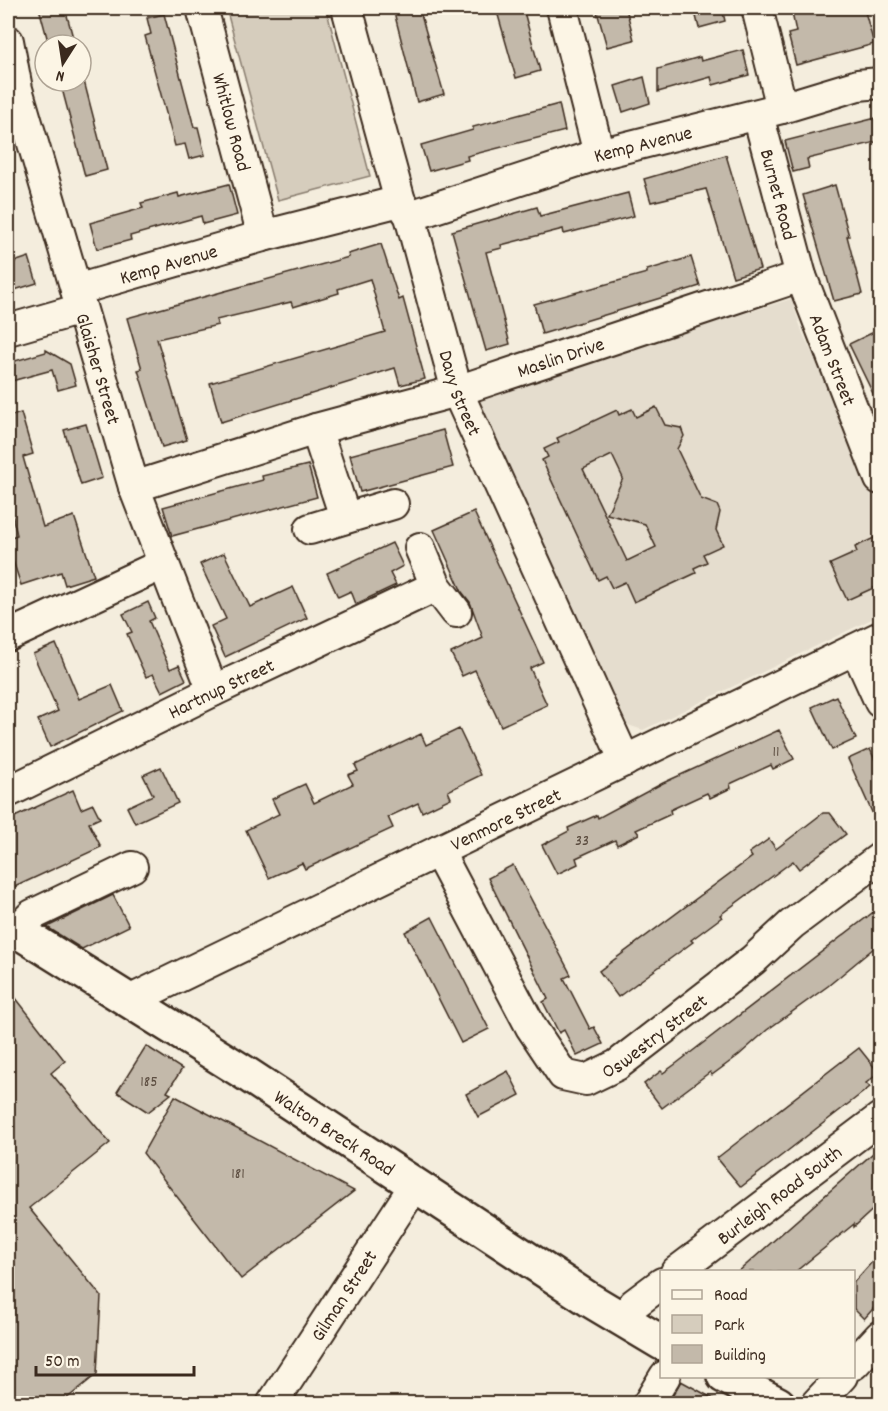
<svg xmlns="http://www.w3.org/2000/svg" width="888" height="1411" viewBox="0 0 888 1411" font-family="Dekko,sans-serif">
<rect width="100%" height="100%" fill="#f4eddd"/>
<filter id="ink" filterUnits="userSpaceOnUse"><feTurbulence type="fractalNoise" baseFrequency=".0167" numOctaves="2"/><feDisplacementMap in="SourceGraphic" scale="12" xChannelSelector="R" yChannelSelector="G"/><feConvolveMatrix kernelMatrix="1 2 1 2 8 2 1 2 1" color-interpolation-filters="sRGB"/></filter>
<g filter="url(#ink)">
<path fill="#e5ddce" d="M791,299L803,334L880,498V615L643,730L628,725L475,396Z"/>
<path fill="#d6cdbd" stroke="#887c6e" stroke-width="1.5" d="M226,8H326L370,176L278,200Z"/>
<g fill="#c3b9aa" stroke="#3b2a1e" stroke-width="1.5" fill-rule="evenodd">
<path d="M39,8H65L75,45H49Z"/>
<path d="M393,8H419L444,94L417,102Z"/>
<path d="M496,8H523L540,71L516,78Z"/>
<path d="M596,8H626L634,40L607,47Z"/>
<path d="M694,8H722L725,21L699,28Z"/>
<path d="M791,8H864L874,44L796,65L788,34L796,32Z"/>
<path d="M164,14L194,127H198L205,155L189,159L185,144L175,146L145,36L151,34L147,18Z"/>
<path d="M743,50L749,75L713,85L711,77L658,92V69L700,57L701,61Z"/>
<path d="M644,77L650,103L623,112L615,86Z"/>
<path d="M60,81H84L107,170L85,176Z"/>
<path d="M559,104L565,131L467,156L468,160L429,171L421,145L473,130V127Z"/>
<path d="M880,117V141L807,159L809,168L793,172L785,141Z"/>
<path d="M726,155L760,269L733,277L706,189L651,202L644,179Z"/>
<path d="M229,184L237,215L203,224L201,216L130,236L131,240L97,249L90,223L143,208L141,203L178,193L179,197Z"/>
<path d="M835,185L849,236H847L862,294L834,301L803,195Z"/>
<path d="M628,193L634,216L564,234L563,229L501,245L502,248L486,252L510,344L486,351L452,231L537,207L540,216Z"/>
<path d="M381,244L399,300L403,298L425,379L400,385L395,368L221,422L210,383L385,332L370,279L338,289L339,293L293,307L291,302L216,320L218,325L157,339L187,440L162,447L138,370L142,369L127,318L349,257L348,254Z"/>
<path d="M29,257L37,283L8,292V264Z"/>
<path d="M691,257L700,286L542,334L534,304L647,273V270Z"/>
<path d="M880,329V408L849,344Z"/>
<path d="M46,350L70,364L76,385L58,390L52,370L8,382V363L46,352Z"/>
<path d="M656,407L665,425L681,428L684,436L677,449L701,499L717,505L720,512L716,530L723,545L703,554L707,562L694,568L696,573L634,602L625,582L612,588L606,576L598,580L542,460L548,457L544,449L559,442L557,438L617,410L619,415L632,409L636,417ZM612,455L623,478L607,514L645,524L656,547L627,561L583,469Z"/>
<path d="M21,413L33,454L23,457L43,527L74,516L94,576L65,585L61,572L21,585L8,546V538L17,535L8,499V417Z"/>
<path d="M86,424L102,478L81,485L64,430Z"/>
<path d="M443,430L453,467L360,492L350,455Z"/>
<path d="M308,465L317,497L172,536L163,507L263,480L262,476Z"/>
<path d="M474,512L543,662L530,668L547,705L501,726L475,670L462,676L451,653L483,638L470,602L462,592L434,530Z"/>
<path d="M876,537L880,546V585L847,600L830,564L857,552L855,547Z"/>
<path d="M392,543L403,566L390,573L396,585L356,604L351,591L338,597L327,573Z"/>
<path d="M224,553L250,607L293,587L307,618L225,657L211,626L226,619L200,564Z"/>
<path d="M148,602L155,618L149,621L170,669L179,665L186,680L162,692L153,674L146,677L127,634L132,632L123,614Z"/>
<path d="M56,644L79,699L112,685L123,711L50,747L38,720L58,711L33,654Z"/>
<path d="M836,696L856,739L832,750L812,707Z"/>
<path d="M459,729L481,775L448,791L451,798L422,812L418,803L388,817L393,828L305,869L302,863L269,878L246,830L279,814L272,799L305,784L314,803L353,784L348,775L358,771L355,765L421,734L426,745Z"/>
<path d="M779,730L794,759L773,769L771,765L730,784L731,788L710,798L707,793L670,810L671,814L636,830L639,834L617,845L615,840L576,858L578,864L557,874L542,845L569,831L568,828L597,815L598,818L663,783Z"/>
<path d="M870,749L880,771V830L848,759Z"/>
<path d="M161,767L178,803L135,823L127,807L153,795L143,775Z"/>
<path d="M73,790L81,809L93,804L100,818L89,823L101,847L8,890V820Z"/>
<path d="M823,813H830L846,834L799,869L793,861L720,915L722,917L691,940L693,942L618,997L599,971L752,857L749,853L769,839L776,849Z"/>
<path d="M513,865L571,975L564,978L590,1029L594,1027L603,1044L577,1056L564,1030L559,1033L543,1002L548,999L488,878Z"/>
<path d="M113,895L129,926L82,949L47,927Z"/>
<path d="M880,907V943L828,986L767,1030L739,1055L712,1075L710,1072L662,1108L644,1084L661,1071L663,1073L677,1063Z"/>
<path d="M432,917L489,1029L461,1043L405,932Z"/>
<path d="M8,988L65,1061L51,1073L110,1143L29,1208L101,1296L97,1374L60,1404H8Z"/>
<path d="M146,1046L182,1069L167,1092L171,1094L148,1112L117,1092Z"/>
<path d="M859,1048L879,1073L866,1083L870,1087L741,1187L717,1158Z"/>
<path d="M508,1071L520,1095L478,1117L466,1094Z"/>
<path d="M175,1096L354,1191L241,1279L143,1153Z"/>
<path d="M880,1147V1203L854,1227V1224L795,1272H738Z"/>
<path d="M880,1253V1301L864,1319L854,1309V1282Z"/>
<path d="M681,1381L723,1404H668Z"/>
</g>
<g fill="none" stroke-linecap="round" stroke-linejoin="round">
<defs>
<g id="minor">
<path id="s1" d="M202,8L263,236"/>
<path id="s2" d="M347,8L400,201L410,216L457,391L625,761"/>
<path d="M562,8L599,154"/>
<path d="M757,8L782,108"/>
<path id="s3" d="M8,41L17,89L134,487L213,691"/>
<path id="s4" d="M758,115L801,276L880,479"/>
<path id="s5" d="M410,216L599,154L782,108L858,85L880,83"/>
<path id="s6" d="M76,290L263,236L400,201"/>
<path d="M8,330L81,309"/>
<path d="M316,429L345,517"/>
<path id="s7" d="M134,487L316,429L457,391L801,276"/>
<path d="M310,529L393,504"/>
<path d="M420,548L436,586L456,612"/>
<path d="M8,636L163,564"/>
<path d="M856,649L880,702"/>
<path id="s8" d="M8,792L213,691L436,586"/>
<path id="s9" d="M438,851L531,1027L563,1075L586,1080L617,1065L753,960L792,924L880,858"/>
<path d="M16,931L32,915L132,867"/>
<path id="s10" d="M131,1000L880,637"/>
<path id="s11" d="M676,1272L880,1118"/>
<path d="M622,1320L634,1304L662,1283"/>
<path d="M854,1364L880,1336"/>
<path id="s12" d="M272,1404L415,1185"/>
<path d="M648,1404L665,1376"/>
<path d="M816,1404L842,1376"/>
</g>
<g id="highway">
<path id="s13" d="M8,925L245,1073L590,1300L662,1343"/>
<path d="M724,1376L778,1404"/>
</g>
</defs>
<use href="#minor" stroke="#3b2a1e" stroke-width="34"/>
<use href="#highway" stroke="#3b2a1e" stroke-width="38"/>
<use href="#minor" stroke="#fcf5e5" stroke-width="30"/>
<use href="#highway" stroke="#fcf5e5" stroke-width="33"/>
</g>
</g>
<g text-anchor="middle" stroke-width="5" stroke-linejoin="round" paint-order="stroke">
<g font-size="16" fill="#5d4e41">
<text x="776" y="756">11</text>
<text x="582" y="845">33</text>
<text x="149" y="1086">185</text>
<text x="238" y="1178">181</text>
</g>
<g font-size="20" fill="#3b2a1e" stroke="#fcf5e5">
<text dy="7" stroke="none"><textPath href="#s1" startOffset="118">Whitlow Road</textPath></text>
<text dy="7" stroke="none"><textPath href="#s5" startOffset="244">Kemp Avenue</textPath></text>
<text dy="7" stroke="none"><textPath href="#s4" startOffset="82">Burnet Road</textPath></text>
<text dy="7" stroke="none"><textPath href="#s6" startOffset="96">Kemp Avenue</textPath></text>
<text dy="7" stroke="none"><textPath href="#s7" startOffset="446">Maslin Drive</textPath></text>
<text dy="7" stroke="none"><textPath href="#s4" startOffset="256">Adam Street</textPath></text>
<text dy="7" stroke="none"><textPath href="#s3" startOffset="340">Glaisher Street</textPath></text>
<text dy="7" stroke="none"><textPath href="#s2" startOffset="402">Davy Street</textPath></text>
<text dy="7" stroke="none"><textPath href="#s8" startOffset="237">Hartnup Street</textPath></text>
<text dy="7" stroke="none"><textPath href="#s10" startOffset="416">Venmore Street</textPath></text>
<text dy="7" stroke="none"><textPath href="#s9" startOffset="362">Oswestry Street</textPath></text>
<text dy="7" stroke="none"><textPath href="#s13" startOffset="387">Walton Breck Road</textPath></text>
<text dy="7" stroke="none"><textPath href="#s11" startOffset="129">Burleigh Road South</textPath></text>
<text dy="7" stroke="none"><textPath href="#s12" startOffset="130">Gilman Street</textPath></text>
</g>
</g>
<rect width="888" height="1411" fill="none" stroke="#fcf5e5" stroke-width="30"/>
<rect x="15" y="15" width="858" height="1381" fill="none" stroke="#3b2a1e" stroke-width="2" filter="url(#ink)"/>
<rect x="660" y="1270" width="195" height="108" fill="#fcf5e5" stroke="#afa495" stroke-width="1.5"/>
<rect x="672" y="1290" width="30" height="9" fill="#fcf5e5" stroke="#afa495" stroke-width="1.5"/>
<text x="714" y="1300" font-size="18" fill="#3b2a1e">Road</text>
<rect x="672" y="1315" width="30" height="18" fill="#d6cdbd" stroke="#afa495" stroke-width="1.5"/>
<text x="714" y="1330" font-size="18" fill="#3b2a1e">Park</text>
<rect x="672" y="1345" width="30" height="18" fill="#c3b9aa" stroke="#afa495" stroke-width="1.5"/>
<text x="714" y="1360" font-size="18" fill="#3b2a1e">Building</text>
<g transform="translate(63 63) rotate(192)"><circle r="28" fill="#fcf5e5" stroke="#afa495" stroke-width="1.5"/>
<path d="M0-4.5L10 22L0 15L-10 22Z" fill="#3b2a1e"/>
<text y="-9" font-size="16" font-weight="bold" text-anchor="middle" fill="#3b2a1e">N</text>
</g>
<path d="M36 1366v9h158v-9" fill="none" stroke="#3b2a1e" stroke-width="3"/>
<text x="45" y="1366" font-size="18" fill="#3b2a1e" stroke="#fcf5e5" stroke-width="4.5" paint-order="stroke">50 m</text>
</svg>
